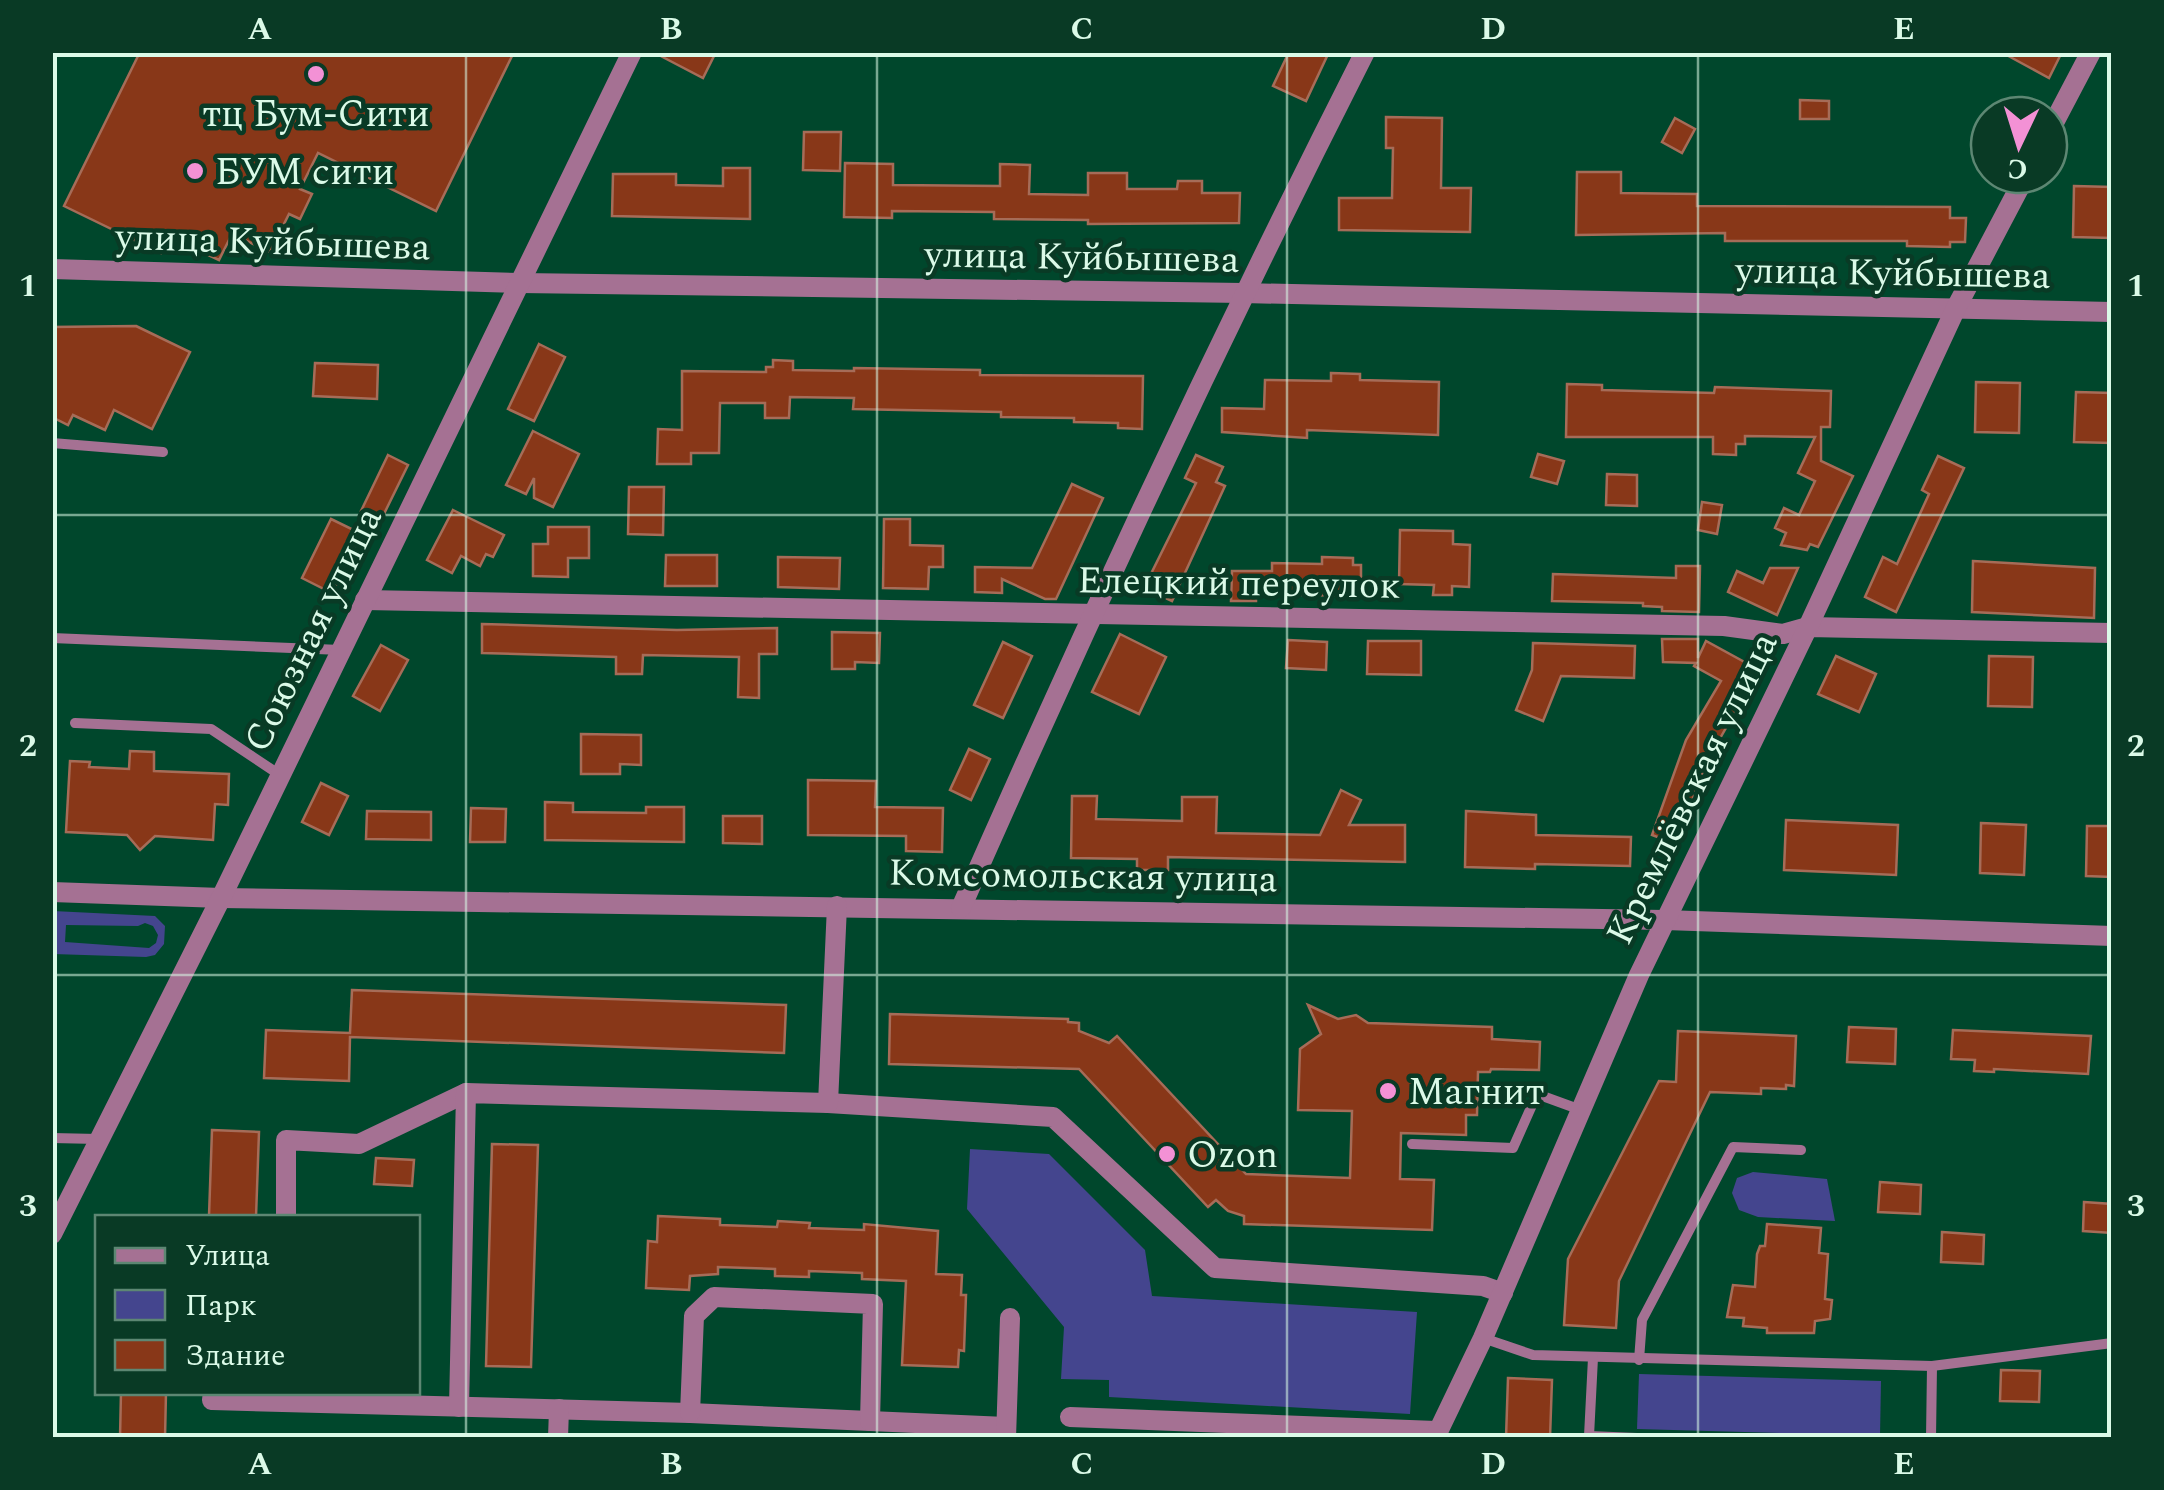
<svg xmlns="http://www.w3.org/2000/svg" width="2164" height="1490" viewBox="0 0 2164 1490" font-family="Spectral,serif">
<rect width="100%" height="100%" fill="#00472c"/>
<g fill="#44458e" fill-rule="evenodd">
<path d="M53,911L155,916L165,926L164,944L155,955L146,957L53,954ZM145,923L153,926L158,935L156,943L149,948L65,942L66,925L138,926Z"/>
<path d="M970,1149L1049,1154L1145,1250L1152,1296L1417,1312L1410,1414L1109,1397V1380L1061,1379L1064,1327L967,1209Z"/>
<path d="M1753,1172L1827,1179L1835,1221L1758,1217L1739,1210L1732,1193L1737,1178Z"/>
<path d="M1639,1374L1881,1381L1880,1436L1637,1429Z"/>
</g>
<g fill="#883718" stroke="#a66c58" stroke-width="2.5">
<path d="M140,52H514L436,211L318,153L300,189L312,194L300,219L289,214L270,252L232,234L219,260L169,237L161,253L64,206Z"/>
<path d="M653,52H716L703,78Z"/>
<path d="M1289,52H1329L1306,101L1273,86Z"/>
<path d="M2001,52H2062L2049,78Z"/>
<path d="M1800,100L1829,101V119H1800Z"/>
<path d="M1386,117L1442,118L1441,188H1471L1470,232L1339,230V198H1392L1393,148H1386Z"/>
<path d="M1675,118L1695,129L1682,153L1662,142Z"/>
<path d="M804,132H841L840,171L803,170Z"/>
<path d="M845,163L893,164V185L1000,186V164L1030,165L1029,194L1088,195V173H1127V189H1177L1178,181H1202V193H1240L1239,223L1088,224V220L994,219V212L892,211V218L844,217Z"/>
<path d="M723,168H750V219L612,216L613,174H676V185L723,186Z"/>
<path d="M1577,172H1621V193L1697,194V206L1950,207V218H1966L1965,242H1950V247L1907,246V241H1725V233L1576,235Z"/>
<path d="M2074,186L2112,187V238L2073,237Z"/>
<path d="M136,326L190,352L152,429L114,410L105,430L73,415L68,425L52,417V327Z"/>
<path d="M539,344L565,357L534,421L508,409Z"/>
<path d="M773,360L793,361V370L854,371V368L980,370V375L1143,376L1142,429L1118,428V423L1074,422V418L1001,417V412L853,409L854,398L790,397L789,418H765V403H720L719,453H691V464H657L658,429L682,430V371L766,372V367H773Z"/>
<path d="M315,363L378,365L377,399L313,396Z"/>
<path d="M1331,373L1360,374V380L1439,382L1438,435L1307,430V438L1222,432V408L1264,409L1265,380L1331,381Z"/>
<path d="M1976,382L2020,383L2019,433L1975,432Z"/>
<path d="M1567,384L1602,385V390L1714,393L1715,387L1831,391L1830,427H1821V461L1853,476L1818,547L1810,544L1807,550L1781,545L1786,533L1775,528L1784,508L1799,515L1815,481L1798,473L1815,437L1745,436V444H1736V455L1713,454V437H1566Z"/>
<path d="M2076,392L2112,393V443L2074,442Z"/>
<path d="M533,431L579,454L553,507L534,498V478L526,494L506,485Z"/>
<path d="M1538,454L1564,461L1557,484L1531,477Z"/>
<path d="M388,455L408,465L381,520L361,511Z"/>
<path d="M1196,455L1223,467L1216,482L1225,486L1172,601L1144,588L1196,483L1185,478Z"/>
<path d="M1938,456L1964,468L1896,612L1865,597L1883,557L1897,564L1929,494L1922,490Z"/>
<path d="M1607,474L1637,475V506L1606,505Z"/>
<path d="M1072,484L1103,498L1056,599H1045L1002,579V593L975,592V567L1032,568Z"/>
<path d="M629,487H664L663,535L628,534Z"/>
<path d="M1702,502L1722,505L1717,534L1698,530Z"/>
<path d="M453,510L504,535L493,557L486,554L480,566L461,556L452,573L427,560Z"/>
<path d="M331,519L362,534L332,593L302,578Z"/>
<path d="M884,519H910V545L943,546V567H929L928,589L883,588Z"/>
<path d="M548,527H589V558H568V577L533,576V544H548Z"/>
<path d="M1400,530L1453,531V544L1470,545L1469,587L1452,586V595H1433L1434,585L1399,584Z"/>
<path d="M666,555H717V586H665Z"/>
<path d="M778,557L840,558L839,589L778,587Z"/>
<path d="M1322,557L1353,558V565H1361V591L1350,590V596L1256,594V601H1231L1232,571H1272V563L1322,564Z"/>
<path d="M1973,561L2095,568L2094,618L1972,612Z"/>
<path d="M1676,566H1700L1699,612L1662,611V607L1643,606V603L1552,601L1553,574L1676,578Z"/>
<path d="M1770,568H1798L1777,615L1728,592L1737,571L1763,583Z"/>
<path d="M482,624L677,630L777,628V654H759V698L738,697L739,657L643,655L642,674H616V657L482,653Z"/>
<path d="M832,632L880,633L879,663L855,662V669H832Z"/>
<path d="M1120,634L1166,657L1139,714L1092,692Z"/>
<path d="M1662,639H1698V658L1706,641L1759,670L1706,763L1676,844L1652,835L1686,740L1721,681L1694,666L1696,663L1663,662Z"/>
<path d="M1288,640L1327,642L1326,670L1286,668Z"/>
<path d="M1368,641H1421V675L1367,674Z"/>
<path d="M1003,642L1032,656L1003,718L974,705Z"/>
<path d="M1533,643L1635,646L1634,678L1561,676L1543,721L1516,710L1532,670Z"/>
<path d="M381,645L408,660L380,711L353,696Z"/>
<path d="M1836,656L1876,674L1859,712L1818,694Z"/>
<path d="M1989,656L2033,657L2032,707L1988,706Z"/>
<path d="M581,734L641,735V765L620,764V774H581Z"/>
<path d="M969,749L990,759L971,800L950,790Z"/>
<path d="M130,751L154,752V771L229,774L228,805L215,804L213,840L155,836L140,850L127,835L66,832L70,761L90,762L89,767L129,769Z"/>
<path d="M808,780L876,781L875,807L943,808L942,852L906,851V836L808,835Z"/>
<path d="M321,783L348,796L329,835L302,822Z"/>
<path d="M1341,790L1361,800L1349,825H1405V862L1168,857V870H1137V859L1071,858L1072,796H1097L1096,819L1182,821V797H1217L1216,833L1320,835Z"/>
<path d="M545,802L573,803V812L646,813V807H684V842L545,840Z"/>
<path d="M471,808L506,809L505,842H470Z"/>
<path d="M367,811L431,812V840L366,839Z"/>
<path d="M1466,811L1536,815V835L1631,837L1630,866L1535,864V869L1465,867Z"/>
<path d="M723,816H762V844L723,843Z"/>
<path d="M1786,820L1898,825L1896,875L1784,870Z"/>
<path d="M1981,823L2026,825L2024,875L1980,873Z"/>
<path d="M2087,826H2112V877L2086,876Z"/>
<path d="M352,990L786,1005L784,1053L350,1037L349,1081L264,1078L266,1030L350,1033Z"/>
<path d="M1308,1005L1338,1019L1356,1015L1368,1023L1492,1027V1039L1540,1042L1539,1070L1491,1069L1490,1072H1478L1477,1115H1466V1135L1401,1133L1400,1179L1434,1180L1432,1230L1244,1224V1216L1228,1211L1216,1200L1208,1207L1079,1069L889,1064L890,1014L1068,1019V1022L1079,1023V1031L1109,1043L1117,1036L1246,1174L1350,1178L1352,1111L1298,1110L1300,1049L1321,1034Z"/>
<path d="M1849,1027L1896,1029L1895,1064L1847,1062Z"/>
<path d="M1953,1030L2091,1036L2088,1074L1994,1069V1072L1974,1071L1975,1060L1951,1059Z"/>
<path d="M1678,1031L1796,1036L1794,1086L1786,1085V1089L1761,1088V1094L1710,1092L1619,1281L1616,1328L1564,1325L1568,1259L1659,1081L1676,1082Z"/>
<path d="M212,1130L259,1132L256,1217L209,1216Z"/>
<path d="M492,1144L538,1145L531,1367L486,1366Z"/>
<path d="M376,1158L414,1160L412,1186L374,1184Z"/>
<path d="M1880,1182L1921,1185L1920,1214L1878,1212Z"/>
<path d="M2084,1202L2112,1204V1233L2083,1231Z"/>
<path d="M658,1216L720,1219V1225L777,1227L778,1221L810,1223L809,1228L864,1230V1224L938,1231L936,1274L962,1275L961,1295H966L964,1351L959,1350L958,1367L902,1365L906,1281L862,1279V1273L809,1271V1277L775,1276V1269L718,1267V1274L690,1276L689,1290L646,1288L648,1241L657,1242Z"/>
<path d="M1767,1224L1821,1228L1819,1253L1828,1254L1825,1299L1832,1300L1830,1319L1815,1321L1814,1333H1767V1328L1743,1326L1744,1318L1727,1317L1733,1285L1755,1287L1757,1254L1760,1246H1765Z"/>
<path d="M1942,1232L1984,1235L1983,1264L1941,1262Z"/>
<path d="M2001,1370L2040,1371L2039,1402L2000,1401Z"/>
<path d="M1508,1378L1552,1380L1550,1438H1506Z"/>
<path d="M121,1392H166L165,1438H120Z"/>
</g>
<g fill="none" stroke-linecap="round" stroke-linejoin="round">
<g stroke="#a57193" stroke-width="10">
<path d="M52,443L163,452"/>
<path d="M52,638L341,650"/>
<path d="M75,723L211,729L280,775"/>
<path d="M52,1138L98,1139"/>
<path d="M1412,1144L1513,1148L1537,1094L1581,1110"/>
<path d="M1483,1338L1533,1355L1932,1366L2112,1343"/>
<path d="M1593,1358L1589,1436L1637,1438"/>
<path d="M1639,1360L1642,1320L1733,1147L1801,1150"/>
<path d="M1931,1438L1932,1366"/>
</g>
<g stroke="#a57193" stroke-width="20">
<path d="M2049,132L2091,52"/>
<path d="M52,269L520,283L1243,293L2112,312"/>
<path d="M365,600L1724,626L1783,634L1808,627L2112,633"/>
<path d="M52,892L221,898L1665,920L2112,936"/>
<path d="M961,908C1088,619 1222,334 1365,52"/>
<path d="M828,1103L1053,1117L1215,1268L1483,1286L1503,1293"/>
<path d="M286,1218V1140L359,1144L466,1093"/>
<path d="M52,1234L221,898L632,52"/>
<path d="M213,1392L212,1400L690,1413L1006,1427"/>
<path d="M459,1407L466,1093L828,1103L837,906"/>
<path d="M690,1413L694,1316L714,1297L873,1304L870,1421"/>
<path d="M1070,1417L1436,1431"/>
<path d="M558,1438L559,1409"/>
<path d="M1006,1438L1010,1318"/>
<path d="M1435,1438L1483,1338L1639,975L1808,627L1956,308L2026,175"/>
</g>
</g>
<path fill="none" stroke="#dbfae8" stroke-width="2.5" stroke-opacity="0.55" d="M466,52V1438M877,52V1438M1287,52V1438M1698,52V1438M52,515H2112M52,975H2112"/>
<g fill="#f391d5" stroke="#093a25" stroke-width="4">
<circle cx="316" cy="74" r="10"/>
<circle cx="195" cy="171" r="10"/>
<circle cx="1388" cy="1091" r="10"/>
<circle cx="1167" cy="1154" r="10"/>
</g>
<g text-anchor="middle" stroke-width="9" stroke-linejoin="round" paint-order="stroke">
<g font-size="38" fill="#dbfae8" stroke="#093a25" text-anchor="start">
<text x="316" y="126" text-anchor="middle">тц Бум-Сити</text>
<text x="215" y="184">БУМ сити</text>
<text x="1408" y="1104">Магнит</text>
<text x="1187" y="1167">Ozon</text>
</g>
<g font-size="38" fill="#dbfae8" stroke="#093a25">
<text transform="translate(273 241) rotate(2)" y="13">улица Куйбышева</text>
<text transform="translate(1082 256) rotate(1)" y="13">улица Куйбышева</text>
<text transform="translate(1893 272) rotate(1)" y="13">улица Куйбышева</text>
<text transform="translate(1239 582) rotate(1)" y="13">Елецкий переулок</text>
<text transform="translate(312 629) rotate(-64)" y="13">Союзная улица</text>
<text transform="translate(1691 788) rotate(-64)" y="13">Кремлёвская улица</text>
<text transform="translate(1083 875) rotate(1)" y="13">Комсомольская улица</text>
</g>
</g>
<rect width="2164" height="1490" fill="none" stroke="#093a25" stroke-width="110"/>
<rect x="95" y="1215" width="325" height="180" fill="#093a25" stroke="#5d8773" stroke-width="2.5"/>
<rect x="115" y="1248" width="50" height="15" fill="#a57193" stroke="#5d8773" stroke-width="2.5"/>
<text x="185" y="1265" font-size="30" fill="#dbfae8">Улица</text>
<rect x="115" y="1290" width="50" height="30" fill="#44458e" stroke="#5d8773" stroke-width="2.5"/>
<text x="185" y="1315" font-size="30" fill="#dbfae8">Парк</text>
<rect x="115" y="1340" width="50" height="30" fill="#883718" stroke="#5d8773" stroke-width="2.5"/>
<text x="185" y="1365" font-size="30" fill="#dbfae8">Здание</text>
<g transform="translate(2019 145) rotate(184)"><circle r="48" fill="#093a25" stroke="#5d8773" stroke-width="2.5"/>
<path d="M0-8L18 38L0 25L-18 38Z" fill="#f391d5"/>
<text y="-15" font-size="28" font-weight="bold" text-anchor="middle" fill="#dbfae8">С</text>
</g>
<rect x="55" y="55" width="2054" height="1380" fill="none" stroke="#dbfae8" stroke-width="4"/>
<g font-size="32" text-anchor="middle" font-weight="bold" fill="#dbfae8">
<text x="260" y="39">A</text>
<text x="671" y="39">B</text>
<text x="1082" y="39">C</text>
<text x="1493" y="39">D</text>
<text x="1904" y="39">E</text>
<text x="28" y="296">1</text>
<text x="2136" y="296">1</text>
<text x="28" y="756">2</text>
<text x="2136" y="756">2</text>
<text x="28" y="1216">3</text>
<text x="2136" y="1216">3</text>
<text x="260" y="1474">A</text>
<text x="671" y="1474">B</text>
<text x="1082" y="1474">C</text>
<text x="1493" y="1474">D</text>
<text x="1904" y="1474">E</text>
</g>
</svg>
